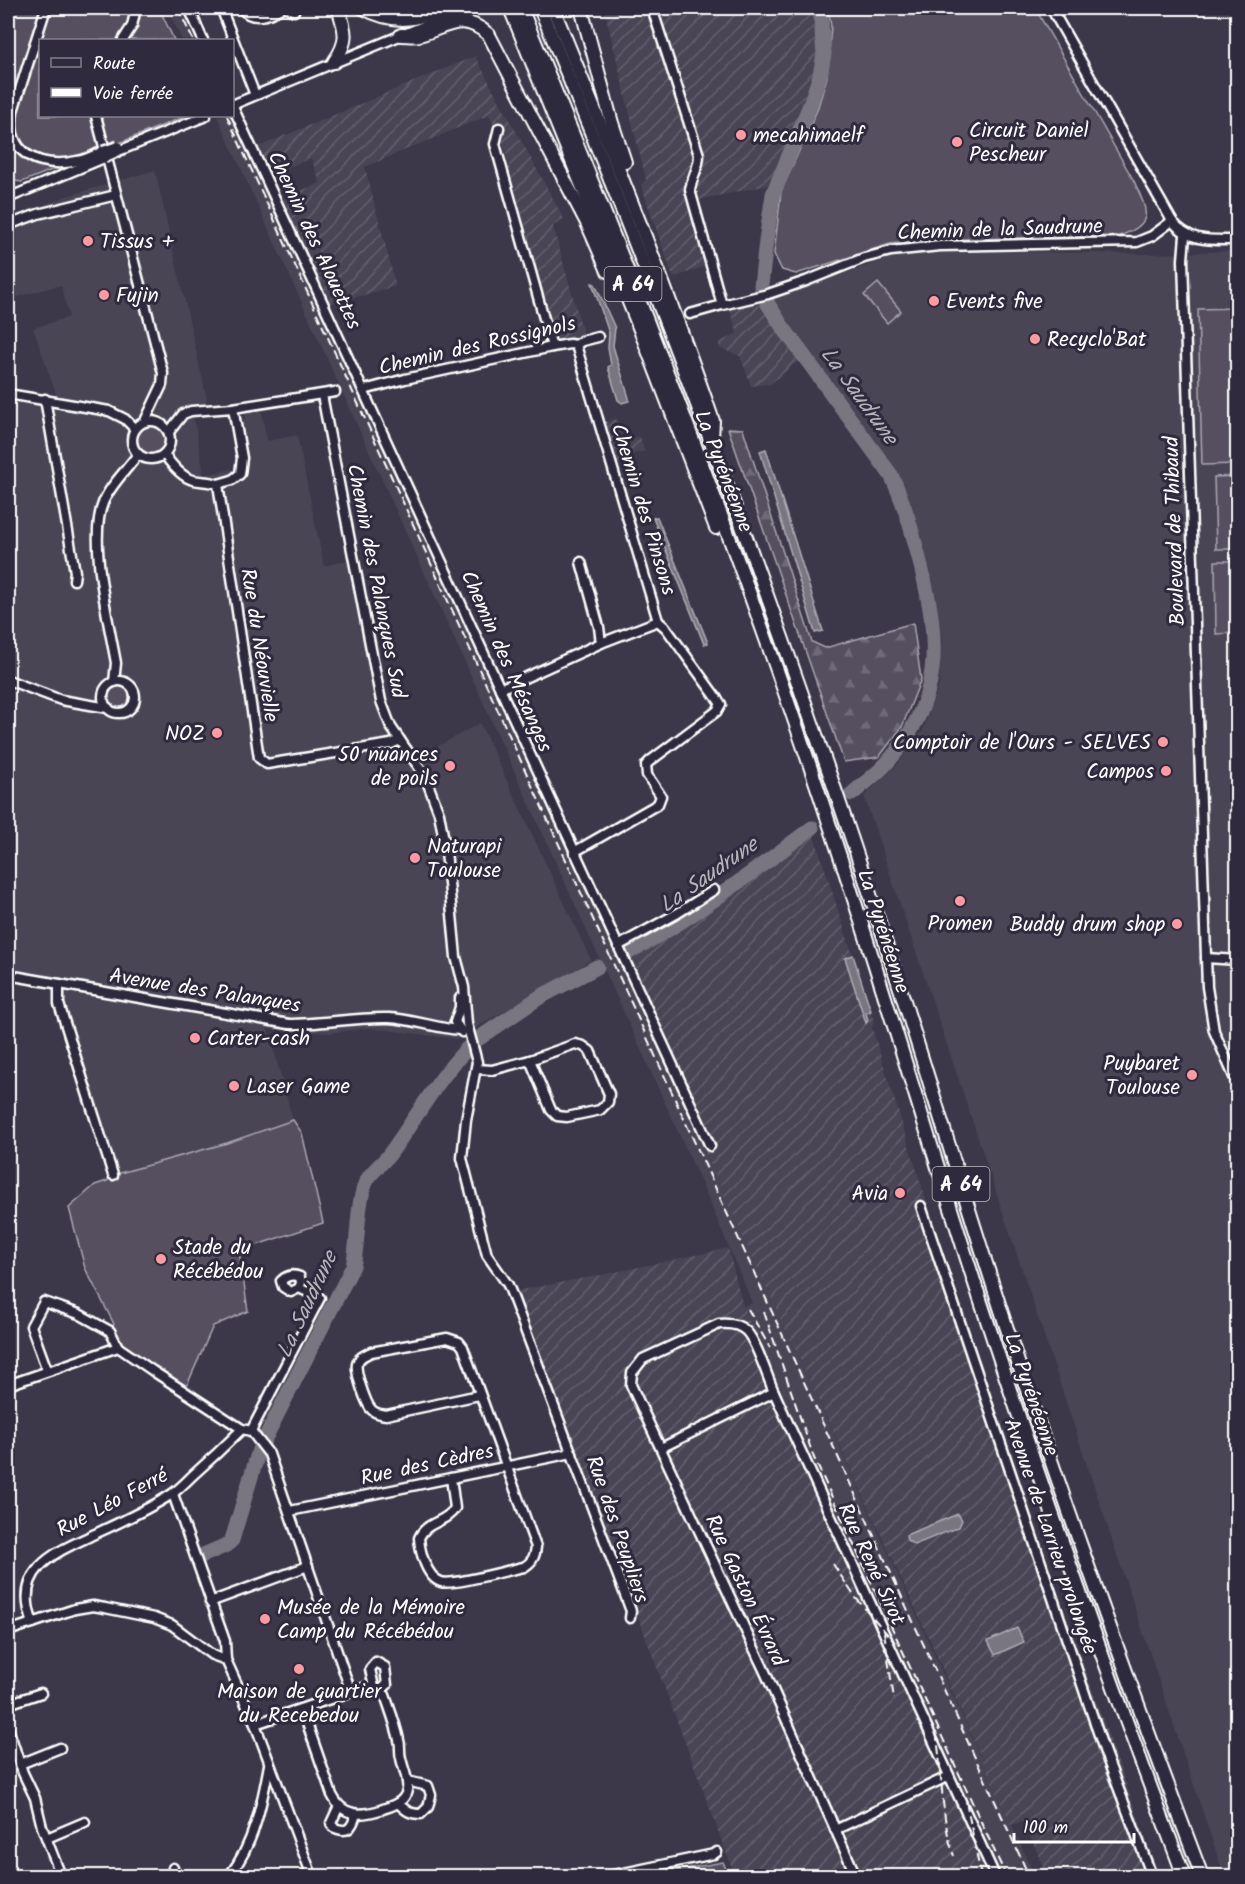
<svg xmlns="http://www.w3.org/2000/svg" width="1245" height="1884" viewBox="0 0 1245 1884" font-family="Kalam,sans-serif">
<defs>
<pattern id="industrial-furrows" width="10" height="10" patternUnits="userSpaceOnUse" patternTransform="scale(1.5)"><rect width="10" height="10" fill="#494455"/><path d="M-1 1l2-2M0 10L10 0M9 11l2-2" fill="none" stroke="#64606e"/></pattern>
<pattern id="forest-firs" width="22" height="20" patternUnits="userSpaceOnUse" patternTransform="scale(1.5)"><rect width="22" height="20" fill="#555060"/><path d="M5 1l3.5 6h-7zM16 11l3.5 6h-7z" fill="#6e6a78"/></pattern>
</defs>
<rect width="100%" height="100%" fill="#3c3749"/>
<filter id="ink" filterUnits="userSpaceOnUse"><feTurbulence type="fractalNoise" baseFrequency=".0167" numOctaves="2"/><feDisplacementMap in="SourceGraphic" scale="12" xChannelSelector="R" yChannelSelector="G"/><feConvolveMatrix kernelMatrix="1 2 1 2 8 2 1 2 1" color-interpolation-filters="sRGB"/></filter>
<g filter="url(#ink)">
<g fill="#494455">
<path d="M167,8H184L199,40H182Z"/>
<path d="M233,114L615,952L1035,1876H1000L743,1306L752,1303L708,1198L217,116Z"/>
<path d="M155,170L207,399L194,418L204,475L247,466L240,424L249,411L261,408L267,441L297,435L324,566L351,559L371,661L374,702L387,729L411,761L480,723L591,960L457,1039L370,1028L330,1033L268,1029L293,1120L227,1143L113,1175L59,1004V984L8,975V388V391L57,397L33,328L69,317L61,285L9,299L8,301V219L67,196Z"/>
<path d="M973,251L1150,254L1237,251V1876H1225L1219,1861L864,796L897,765L923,730L939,685L942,639L932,575L909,498L896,472L769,300L897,255Z"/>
</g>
<g fill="url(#industrial-furrows)" fill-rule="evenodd">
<path d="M604,8H816L820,30L819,58L810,95L769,185L698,200L714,263L673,278L641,185L646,180Z"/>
<path d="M475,56L564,219L553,226L584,336L555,342L502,140L489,115L365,167L396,286L320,307L248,151ZM311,158L320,183L282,198L270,175Z"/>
<path d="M761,300L801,359L770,384L751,386L740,356L721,349L718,343L737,333L729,308Z"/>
<path d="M617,419L623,440L640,436L644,451L628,456V461L617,465L604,422Z"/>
<path d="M813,832L874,1021L872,1028L952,1282L1033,1524L1159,1876H1046L1038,1854L1023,1822L1011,1825L931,1643L745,1241L619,962L640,953L673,935L734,894Z"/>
<path d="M728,1248L743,1306L1000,1876H735L518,1296L520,1290L606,1274Z"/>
</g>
<g fill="#555060" stroke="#aaa8b0" stroke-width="1.5">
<path d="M8,8H159L174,40H40V116H186L22,182L8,180Z"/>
<path d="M828,8H1035L1134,181C1147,210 1156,224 1119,236L924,240L890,244L796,274L782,270L774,254L781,192L817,110L827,77L831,26Z"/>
<path d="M878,283L901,311L887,323L864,295Z"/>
<path d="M1237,308V464L1202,465L1198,309Z"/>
<circle cx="152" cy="439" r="16"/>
<path d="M1237,476V549H1216L1214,477Z"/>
<path d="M1215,561H1237V633L1216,634Z"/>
<circle cx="119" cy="697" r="11"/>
<path d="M293,1120L302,1133L323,1223L239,1251L248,1311L213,1326L184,1392L118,1347L110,1331L114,1324L85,1268L69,1208L95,1185L107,1181L113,1175L227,1143Z"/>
<path d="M723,1862L729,1876H646Z"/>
</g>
<path fill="url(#forest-firs)" stroke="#aaa8b0" stroke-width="1.5" d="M728,428L743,429L812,642L825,648L913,623L921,679L902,727L879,757L844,762Z"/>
<g fill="#797682" stroke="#afadb4" stroke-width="1.5">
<path d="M592,283L595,284L615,328L613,346L629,398V401L622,403L618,400L608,367L611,365L608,348L609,333Z"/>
<path d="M766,449L823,631L815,633L760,451Z"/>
<path d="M657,517L708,643L704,644L653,518Z"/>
<path d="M853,955L871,1011L866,1013L868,1020L866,1023L845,958Z"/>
<path d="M958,1514L962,1520L959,1527L914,1545L907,1540L906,1535Z"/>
<path d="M1017,1628L1024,1642L995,1655L988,1641Z"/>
</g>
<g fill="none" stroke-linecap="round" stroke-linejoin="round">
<g stroke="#797682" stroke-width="15">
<path d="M820,8L824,54L820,75L810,105L773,194L766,241L761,286L768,304L782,326L891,475C905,504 913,534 921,566C940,642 943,701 886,764C876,775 863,784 852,794"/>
<path d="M627,953C693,919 752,872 812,828"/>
<path d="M201,1556L227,1545L232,1540L259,1450L353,1266C359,1239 356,1210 365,1184C369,1173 382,1164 389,1155C417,1117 440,1073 475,1041L540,997L597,967"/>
</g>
<defs>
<g id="minor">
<path d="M46,8L13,111C12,121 11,131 15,140C25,163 55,166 77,161C86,160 95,155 103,151"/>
<path d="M189,8L203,40"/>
<path d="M221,8L255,95"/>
<path d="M241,8C252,21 268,16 281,8"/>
<path d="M288,8L294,11"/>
<path d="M652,8L699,155C699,168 692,177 690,190L722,305L768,294L806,281L864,258L891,251L940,246L1137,242L1152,236L1172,221"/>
<path d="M1051,8L1172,221C1190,243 1211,240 1238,240"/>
<path d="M123,40L132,26L136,8"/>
<path d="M232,105L710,1146"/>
<path d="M232,105L467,8"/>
<path d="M96,116L163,373L162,385L145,421"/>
<path d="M499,128L495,144L552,347"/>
<path d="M121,150L206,116"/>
<path d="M8,198L104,158"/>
<path d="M8,225L38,214L116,195"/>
<path d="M1185,235L1183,260L1207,987L1214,1031L1238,1086"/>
<path d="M690,314L722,305"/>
<path d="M364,390L405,379L552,347L570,344L576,345L582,341L598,337"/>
<path d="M8,394L109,411L125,419L135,429"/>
<path d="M322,395L381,701L391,727L425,776L439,813L446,851L456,957L464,987L467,1024L477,1062L466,1120L462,1158L487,1255L508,1285L512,1295L631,1611L630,1618"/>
<path d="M45,399L75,572L74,580"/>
<path d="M233,408L242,458L240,474L232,480L218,484L259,758L267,764L391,744L400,740"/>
<circle cx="151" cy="440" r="19"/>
<path d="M169,432L183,414L191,411L233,408L335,392"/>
<path d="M164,454C171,464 181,477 193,480C202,482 210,481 218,484"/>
<path d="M581,562L599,627L601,643"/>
<path d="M8,680L61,700L108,708"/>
<circle cx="119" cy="697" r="16"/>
<path d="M114,682L116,663C109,623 88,540 103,503C110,485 127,470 138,454"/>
<path d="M500,689L601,643L658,621L576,345"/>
<path d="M574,852L658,804L661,796L647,775L646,765L650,761L717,711L721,704L666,628L658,621"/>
<path d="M618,946L678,913L714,890"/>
<path d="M1206,958L1238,960"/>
<path d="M8,975L289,1024C323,1024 355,1017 389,1018C412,1019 435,1028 459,1030"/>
<path d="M59,984V1004L113,1175"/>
<path d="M460,998V1007L455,1022L462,1032"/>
<path d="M575,1044L583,1046L590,1051L609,1094L608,1102L600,1110L567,1117L557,1116L551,1110L530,1060Z"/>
<path d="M476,1069L492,1070L530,1060"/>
<path d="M921,1206L1105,1753L1152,1876"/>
<path d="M47,1370L31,1326L44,1302L79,1314L110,1331L118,1347"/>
<path d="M8,1385L118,1347L153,1371L242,1429"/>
<path d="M251,1431L269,1454L351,1692"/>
<path d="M661,1448L774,1392"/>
<path d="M451,1478L455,1508C446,1523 426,1521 419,1538C420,1551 426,1577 441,1582C453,1586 508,1570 524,1567C532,1562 535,1557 536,1547L463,1347L459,1342L447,1338L371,1352C365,1355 359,1357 357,1364C355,1372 366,1405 372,1410C376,1414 381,1414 386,1415L479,1395"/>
<path d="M173,1494L225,1641L226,1660L255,1724L312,1876"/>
<path d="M290,1511L572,1453"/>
<path d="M210,1602L308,1566"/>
<path d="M33,1623C11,1567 59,1551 99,1532C123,1521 149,1509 172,1494C179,1489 186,1482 192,1476C209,1461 226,1445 242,1429L251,1431L320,1298L299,1288L301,1283L300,1277C293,1274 287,1275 281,1281L283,1287L291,1292L299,1288"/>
<path d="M8,1631L75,1609L93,1606L105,1608L154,1618L172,1625L212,1655L226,1660"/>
<path d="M374,1687L370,1669L376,1662L385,1667L387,1685L380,1690"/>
<path d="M8,1704L41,1693"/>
<path d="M255,1724L366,1687C374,1687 379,1689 385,1695C390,1710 396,1725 399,1740C401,1746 399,1752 401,1758C403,1769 409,1779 407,1790C405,1802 394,1805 383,1809C363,1816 343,1818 332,1795L302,1709"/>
<path d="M8,1728L23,1773L35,1798L42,1827L61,1876"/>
<path d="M20,1764L60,1748"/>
<path d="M398,1803C406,1811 410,1814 421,1814L428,1807L431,1795L428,1786L407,1781"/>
<path d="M339,1806L331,1823L333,1827C347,1834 352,1829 356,1814"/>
<path d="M835,1830L949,1776"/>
<path d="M47,1838L85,1822"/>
<path d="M173,1868L176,1876"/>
<path d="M229,1876C254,1845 262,1803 269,1765"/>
<path d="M609,1876L714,1854L717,1852"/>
<path d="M856,1876L766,1674L631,1385L632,1373L643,1359L719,1324C729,1323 739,1324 746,1331C756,1340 768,1379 774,1392L995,1876"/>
</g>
<g id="highway">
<path d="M363,8C395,25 416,20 448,8"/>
<path d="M510,8L637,322L716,528"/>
<path d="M521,8C634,280 742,557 834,838C883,986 927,1136 975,1284C1040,1484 1110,1681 1184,1876"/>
<path d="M540,8C651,274 752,545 845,819C904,992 954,1168 1011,1341C1070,1521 1135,1699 1202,1876"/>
<path d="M553,8C609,145 665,281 713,421L712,438"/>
<path d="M581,8L612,123L625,162"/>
<path d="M401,35C407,35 414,36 419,35C448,27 462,11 489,35L587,223L608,271"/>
<path d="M334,62C349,41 346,31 338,8"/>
</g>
</defs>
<use href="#minor" stroke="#fff" stroke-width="13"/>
<use href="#highway" stroke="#fff" stroke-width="16"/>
<use href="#minor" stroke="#2f2a3d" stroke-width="8"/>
<use href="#highway" stroke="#2f2a3d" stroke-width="12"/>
<g stroke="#fff" stroke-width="2" stroke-dasharray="9 4.5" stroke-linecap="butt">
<path d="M178,8L193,40"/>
<path d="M227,116L1029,1876"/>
<path d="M748,1309L770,1348"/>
<path d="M764,1312L814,1458L1006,1876"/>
<path d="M833,1564L855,1597L896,1644"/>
<path d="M884,1632L894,1699"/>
<path d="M936,1732C943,1773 940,1817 954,1856"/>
<path d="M966,1801L981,1876"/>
</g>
<defs>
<g id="minor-bridge">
<path d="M103,151L118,146"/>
<path d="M104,158L121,150"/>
</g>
</defs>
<use href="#minor-bridge" stroke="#fff" stroke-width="13" stroke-linecap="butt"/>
<use href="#minor-bridge" stroke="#2f2a3d" stroke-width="8"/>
</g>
</g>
<g fill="#ff9aa2" stroke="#2f2a3d" stroke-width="2">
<circle cx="741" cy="135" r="6"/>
<circle cx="957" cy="142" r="6"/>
<circle cx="88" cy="241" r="6"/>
<circle cx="104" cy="295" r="6"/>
<circle cx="934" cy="301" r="6"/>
<circle cx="1035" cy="339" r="6"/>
<circle cx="217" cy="733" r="6"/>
<circle cx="1163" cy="742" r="6"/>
<circle cx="450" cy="766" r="6"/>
<circle cx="1166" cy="771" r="6"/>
<circle cx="415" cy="858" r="6"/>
<circle cx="960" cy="901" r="6"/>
<circle cx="1177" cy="924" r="6"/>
<circle cx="195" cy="1038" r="6"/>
<circle cx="1192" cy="1075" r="6"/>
<circle cx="234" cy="1086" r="6"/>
<circle cx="900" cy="1193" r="6"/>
<circle cx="161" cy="1259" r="6"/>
<circle cx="265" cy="1619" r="6"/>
<circle cx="299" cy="1669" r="6"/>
</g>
<g text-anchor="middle" stroke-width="6" stroke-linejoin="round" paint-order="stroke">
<g fill="#2f2a3d" stroke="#c1bfc5" stroke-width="1.5">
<rect x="604.5" y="267" width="57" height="34" rx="4.5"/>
<rect x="932.5" y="1167" width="57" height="34" rx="4.5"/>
</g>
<g font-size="20" font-weight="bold" fill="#fff">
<text x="633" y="291">A 64</text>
<text x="961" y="1191">A 64</text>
</g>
<g font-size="21" fill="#fff" stroke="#2f2a3d" text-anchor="start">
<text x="969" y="137">Circuit Daniel<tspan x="969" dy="24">Pescheur</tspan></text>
<text x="753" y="142">mecahimaelf</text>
<text x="100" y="248">Tissus +</text>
<text x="116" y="302">Fujin</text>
<text x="946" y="308">Events five</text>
<text x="1047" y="346">Recyclo'Bat</text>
<text x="205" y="740" text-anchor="end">NOZ</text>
<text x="1151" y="749" text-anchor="end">Comptoir de l'Ours - SELVES</text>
<text x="438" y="761" text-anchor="end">50 nuances<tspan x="438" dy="24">de poils</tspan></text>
<text x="1154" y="778" text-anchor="end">Campos</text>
<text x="427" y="853">Naturapi<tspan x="427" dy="24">Toulouse</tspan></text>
<text x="960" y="930" text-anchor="middle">Promen</text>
<text x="1165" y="931" text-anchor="end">Buddy drum shop</text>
<text x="207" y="1045">Carter-cash</text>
<text x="1180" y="1070" text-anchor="end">Puybaret<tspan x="1180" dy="24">Toulouse</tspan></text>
<text x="246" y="1093">Laser Game</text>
<text x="888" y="1200" text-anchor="end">Avia</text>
<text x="173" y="1254">Stade du<tspan x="173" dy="24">Récébédou</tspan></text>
<text x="277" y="1614">Musée de la Mémoire<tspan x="277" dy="24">Camp du Récébédou</tspan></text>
<text x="299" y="1698" text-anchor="middle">Maison de quartier<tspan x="299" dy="24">du Recebedou</tspan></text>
</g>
<g font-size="21" fill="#fff" stroke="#2f2a3d">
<text transform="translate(1000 229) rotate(-2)" y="7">Chemin de la Saudrune</text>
<text transform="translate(315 240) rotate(65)" y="7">Chemin des Alouettes</text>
<text transform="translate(477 345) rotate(-13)" y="7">Chemin des Rossignols</text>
<text transform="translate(724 471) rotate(69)" y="7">La Pyrénéenne</text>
<text transform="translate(644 509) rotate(73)" y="7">Chemin des Pinsons</text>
<text transform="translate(1174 531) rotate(-92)" y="7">Boulevard de Thibaud</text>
<text transform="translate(377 581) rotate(79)" y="7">Chemin des Palanques Sud</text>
<text transform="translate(260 645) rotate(81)" y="7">Rue du Néouvielle</text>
<text transform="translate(507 661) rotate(66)" y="7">Chemin des Mésanges</text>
<text transform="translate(884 931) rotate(72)" y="7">La Pyrénéenne</text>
<text transform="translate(205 990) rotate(9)" y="7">Avenue des Palanques</text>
<text transform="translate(1032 1394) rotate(71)" y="7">La Pyrénéenne</text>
<text transform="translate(427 1464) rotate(-12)" y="7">Rue des Cèdres</text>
<text transform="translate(112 1502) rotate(-28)" y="7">Rue Léo Ferré</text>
<text transform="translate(618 1529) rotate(71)" y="7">Rue des Peupliers</text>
<text transform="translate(1051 1536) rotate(71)" y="7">Avenue de Larrieu prolongée</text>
<text transform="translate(872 1564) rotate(65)" y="7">Rue René Sirot</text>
<text transform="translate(746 1590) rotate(65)" y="7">Rue Gaston Évrard</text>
</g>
<g font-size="22" font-style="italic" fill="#b5b4ba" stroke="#2f2a3d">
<text transform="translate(860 395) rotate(54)" y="8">La Saudrune</text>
<text transform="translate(708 874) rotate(-35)" y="8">La Saudrune</text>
<text transform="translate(306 1304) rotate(-65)" y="8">La Saudrune</text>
</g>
</g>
<rect width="1245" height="1884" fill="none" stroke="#2f2a3d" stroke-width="30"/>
<rect x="15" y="15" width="1215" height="1854" fill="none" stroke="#fff" stroke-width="2" filter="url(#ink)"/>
<rect x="39" y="39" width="195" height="78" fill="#2f2a3d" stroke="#827f8b" stroke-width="1.5"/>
<rect x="51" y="58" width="30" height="9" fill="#2f2a3d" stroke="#827f8b" stroke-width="1.5"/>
<text x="93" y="69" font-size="18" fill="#ffffff">Route</text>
<rect x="51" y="88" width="30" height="9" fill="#ffffff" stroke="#827f8b" stroke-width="1.5"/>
<text x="93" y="99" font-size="18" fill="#ffffff">Voie ferrée</text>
<path d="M1014 1833v9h120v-9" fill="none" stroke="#ffffff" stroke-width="3"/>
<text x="1023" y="1833" font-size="18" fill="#ffffff" stroke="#2f2a3d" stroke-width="4.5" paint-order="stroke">100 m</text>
</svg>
